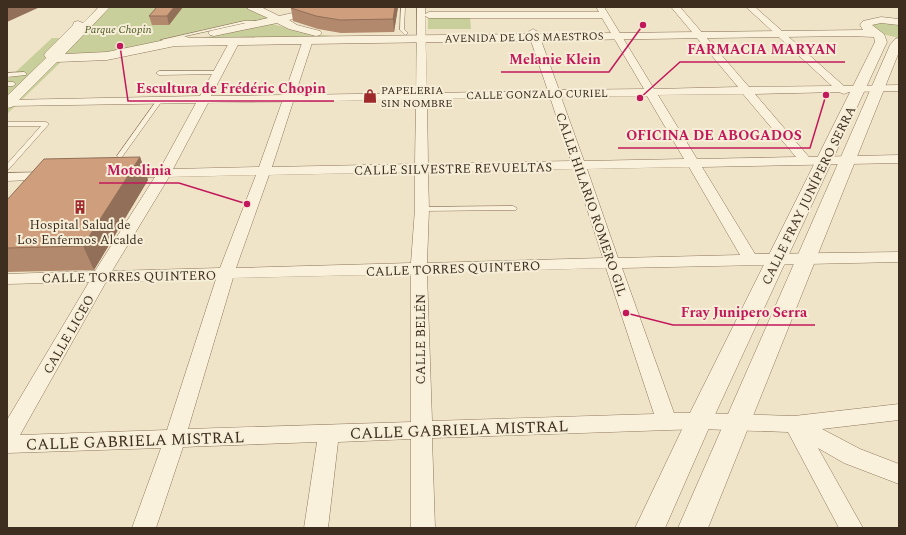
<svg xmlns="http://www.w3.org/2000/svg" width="906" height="535" viewBox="0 0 906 535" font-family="Spectral,serif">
<rect width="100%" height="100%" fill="#f0e4c8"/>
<g fill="#c9cf9b">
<path d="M177,7H248L273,18L104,54L60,55L108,8Z"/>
<path d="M428,17H470L471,29H428Z"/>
<path d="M878,22L899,23V38L882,34L871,26Z"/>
<path d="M269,23L307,33L332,36H414L193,40Z"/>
<path d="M52,38H73L53,58H65L7,114V80Z"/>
</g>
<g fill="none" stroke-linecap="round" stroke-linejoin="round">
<defs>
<g id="service">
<path d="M401,7H405L404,29L407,32V34L405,35L400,30Z"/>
<path d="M244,21H260L262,22L260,23H244L163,41L161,40Z"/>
<path d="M219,71L221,72V74L159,75L156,73L159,71Z"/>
<path d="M24,72L26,73V75L7,77V73Z"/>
<path d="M7,82H13L16,84L13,86H7Z"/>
<path d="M157,100L162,101L122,157H118L117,156Z"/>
<path d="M7,122H46L49,124L9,169L7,170V164L41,126H7Z"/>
<path d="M513,206L517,208L516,210L422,211L418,209L422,207Z"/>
</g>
<g id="minor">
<path d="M417,7H425V14L429,12H599L596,7H604L654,89L738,87L671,7H680L749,87L832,86L746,7H755L844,86L899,85V91L849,92L844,94L839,92L755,94L809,157L899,155V163L702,167L755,254L899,252V262L622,268L674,413H699L794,416L899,404V420L822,429L860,449L899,464V484L844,463L818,448L863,528H839L788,432L699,429L432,438L435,528H411V439L338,442L328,528H304L317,442L183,447L156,528H132L161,448L7,453V420L89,282L7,284V274L95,271L155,177L125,178L120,177L118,174L120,171L125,170L160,169L196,103L8,106L7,100L200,96L230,41L235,38L240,41L211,96L284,95L303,40L308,37L313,40L295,95L416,93ZM425,16L429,18H602L644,89L559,90L538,32L533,29L528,32L548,91L427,93ZM743,94L796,157L697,159L658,95ZM647,96L684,159L584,161L561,97ZM550,97L571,161L428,164L427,99ZM416,99L415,164L272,167L293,102ZM282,102L259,167L173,169L208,103ZM689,167L740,255L618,258L587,169ZM574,169L603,258L427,263L429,209L428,172ZM415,172V209L411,263L236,268L269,175ZM256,175L220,268L112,271L169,177ZM606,268L654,414L432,421L427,273ZM411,274V422L188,429L233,278ZM216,279L167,430L20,435L106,282Z"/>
<path d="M49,172L54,173L56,176L54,179L7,181V173Z"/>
</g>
<g id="tertiary">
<path d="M99,7H110L65,54L107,52L184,36L189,38L863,30L860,25L863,21L881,17L899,19V25L881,23L872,25L884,34L887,42L712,421L665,528H635L686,421L875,42L874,37L850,36L175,46L107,60L57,62L12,107L7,108V96L46,58L44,55L46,52L73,25L74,22L78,21L83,23Z"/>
<path d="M247,7H261L279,16L320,7H340L339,9L289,20L297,25L320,31L322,33L320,35L316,36L289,29L277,23L214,36L210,35L208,33L210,31L268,18L248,9Z"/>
<path d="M899,38V52L708,528H678L890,45L895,39Z"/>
</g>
</defs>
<use href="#service" stroke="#8d765c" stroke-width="1"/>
<use href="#minor" stroke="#8d765c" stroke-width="1"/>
<use href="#tertiary" stroke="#8d765c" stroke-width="1"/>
<use href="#service" fill="#faf1dc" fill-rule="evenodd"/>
<use href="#minor" fill="#faf1dc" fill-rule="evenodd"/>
<use href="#tertiary" fill="#faf1dc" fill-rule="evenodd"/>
</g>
<g fill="#b2896c">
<path d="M183,7L169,25H152L149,16Z"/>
<path d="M295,7H398L394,32L341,33L318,29L293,21L291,8Z"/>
<path d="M140,157L148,180L94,270L7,272V200Z"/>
</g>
<g fill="#916f58">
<path d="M7,7H40L7,22Z"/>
<path d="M174,7H183L169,25L167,16Z"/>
<path d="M395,7H398L394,32L393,19Z"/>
<path d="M140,157L148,180L94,270L83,246Z"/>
</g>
<g fill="#cf9f7d" stroke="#916f58">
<path d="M157,7H174L167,16H149Z"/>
<path d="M295,7H395L393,19L340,20L316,16L291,8Z"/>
<path d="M140,157L83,246L7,248V200L44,159Z"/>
</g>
<defs>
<symbol id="shop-bare" viewBox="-9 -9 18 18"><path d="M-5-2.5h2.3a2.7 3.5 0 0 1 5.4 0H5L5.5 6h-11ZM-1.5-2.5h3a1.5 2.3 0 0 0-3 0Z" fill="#9e2a2b" stroke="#f7eed8" stroke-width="2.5" paint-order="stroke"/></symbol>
<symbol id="building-bare" viewBox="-9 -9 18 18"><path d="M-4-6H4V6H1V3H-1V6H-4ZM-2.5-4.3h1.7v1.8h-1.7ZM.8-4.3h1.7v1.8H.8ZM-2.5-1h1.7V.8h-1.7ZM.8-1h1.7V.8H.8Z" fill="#9e2a2b" stroke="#f7eed8" stroke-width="2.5" paint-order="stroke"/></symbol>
</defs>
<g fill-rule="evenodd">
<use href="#shop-bare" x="360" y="86" width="20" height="20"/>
<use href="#building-bare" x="70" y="197" width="20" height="20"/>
</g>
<g text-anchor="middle" stroke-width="4" stroke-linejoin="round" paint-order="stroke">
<g font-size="11" font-style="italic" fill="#4d5a26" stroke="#f7eed8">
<text x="118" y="33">Parque Chopin</text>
</g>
<g font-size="11" fill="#3d2e20" stroke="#f7eed8">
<text transform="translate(524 37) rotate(-1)" y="4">AVENIDA DE LOS MAESTROS</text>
<text transform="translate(537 94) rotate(-1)" y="4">CALLE GONZALO CURIEL</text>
</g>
<g font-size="11" fill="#3d2e20" stroke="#f7eed8" text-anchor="start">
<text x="381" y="94">PAPELERIA<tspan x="381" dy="13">SIN NOMBRE</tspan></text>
</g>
<g font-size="13" fill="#3d2e20" stroke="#f7eed8">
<text transform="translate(453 168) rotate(-1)" y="5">CALLE SILVESTRE REVUELTAS</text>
<text transform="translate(808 195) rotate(-64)" y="5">CALLE FRAY JUNÍPERO SERRA</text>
<text transform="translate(592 204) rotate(71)" y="5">CALLE HILARIO ROMERO GIL</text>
<text transform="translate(453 268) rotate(-2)" y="5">CALLE TORRES QUINTERO</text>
<text transform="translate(129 276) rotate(-1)" y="5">CALLE TORRES QUINTERO</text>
<text transform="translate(68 334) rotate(-60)" y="5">CALLE LICEO</text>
<text transform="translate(420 339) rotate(-90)" y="5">CALLE BELÉN</text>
</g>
<g font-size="13" fill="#3d2e20" stroke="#f7eed8">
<text x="80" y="229">Hospital Salud de<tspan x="80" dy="15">Los Enfermos Alcalde</tspan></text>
</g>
<g font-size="16" fill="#3d2e20" stroke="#f7eed8">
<text transform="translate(459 429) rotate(-2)" y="6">CALLE GABRIELA MISTRAL</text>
<text transform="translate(135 440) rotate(-2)" y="6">CALLE GABRIELA MISTRAL</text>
</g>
</g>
<path fill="none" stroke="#c2185b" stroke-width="1.5" d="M640 98L680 62H845M643 25L609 72H501M120 46L128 101H334M826 95L810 148H618M247 204L179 183H99M626 313L673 325H815"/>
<g fill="#c2185b" stroke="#f7eed8" stroke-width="1.5">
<circle cx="640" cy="98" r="4"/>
<circle cx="643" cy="25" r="4"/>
<circle cx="120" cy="46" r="4"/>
<circle cx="826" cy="95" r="4"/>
<circle cx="247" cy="204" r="4"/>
<circle cx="626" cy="313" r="4"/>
</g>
<g font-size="14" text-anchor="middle" font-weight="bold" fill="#c2185b" stroke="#f7eed8" stroke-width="4" stroke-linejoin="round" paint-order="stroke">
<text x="762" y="54">FARMACIA MARYAN</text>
<text x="555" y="64">Melanie Klein</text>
<text x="231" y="93">Escultura de Frédéric Chopin</text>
<text x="714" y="140">OFICINA DE ABOGADOS</text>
<text x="139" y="175">Motolinia</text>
<text x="744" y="317">Fray Junipero Serra</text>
</g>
<rect width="906" height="535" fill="none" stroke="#3d2e20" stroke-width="16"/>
</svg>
